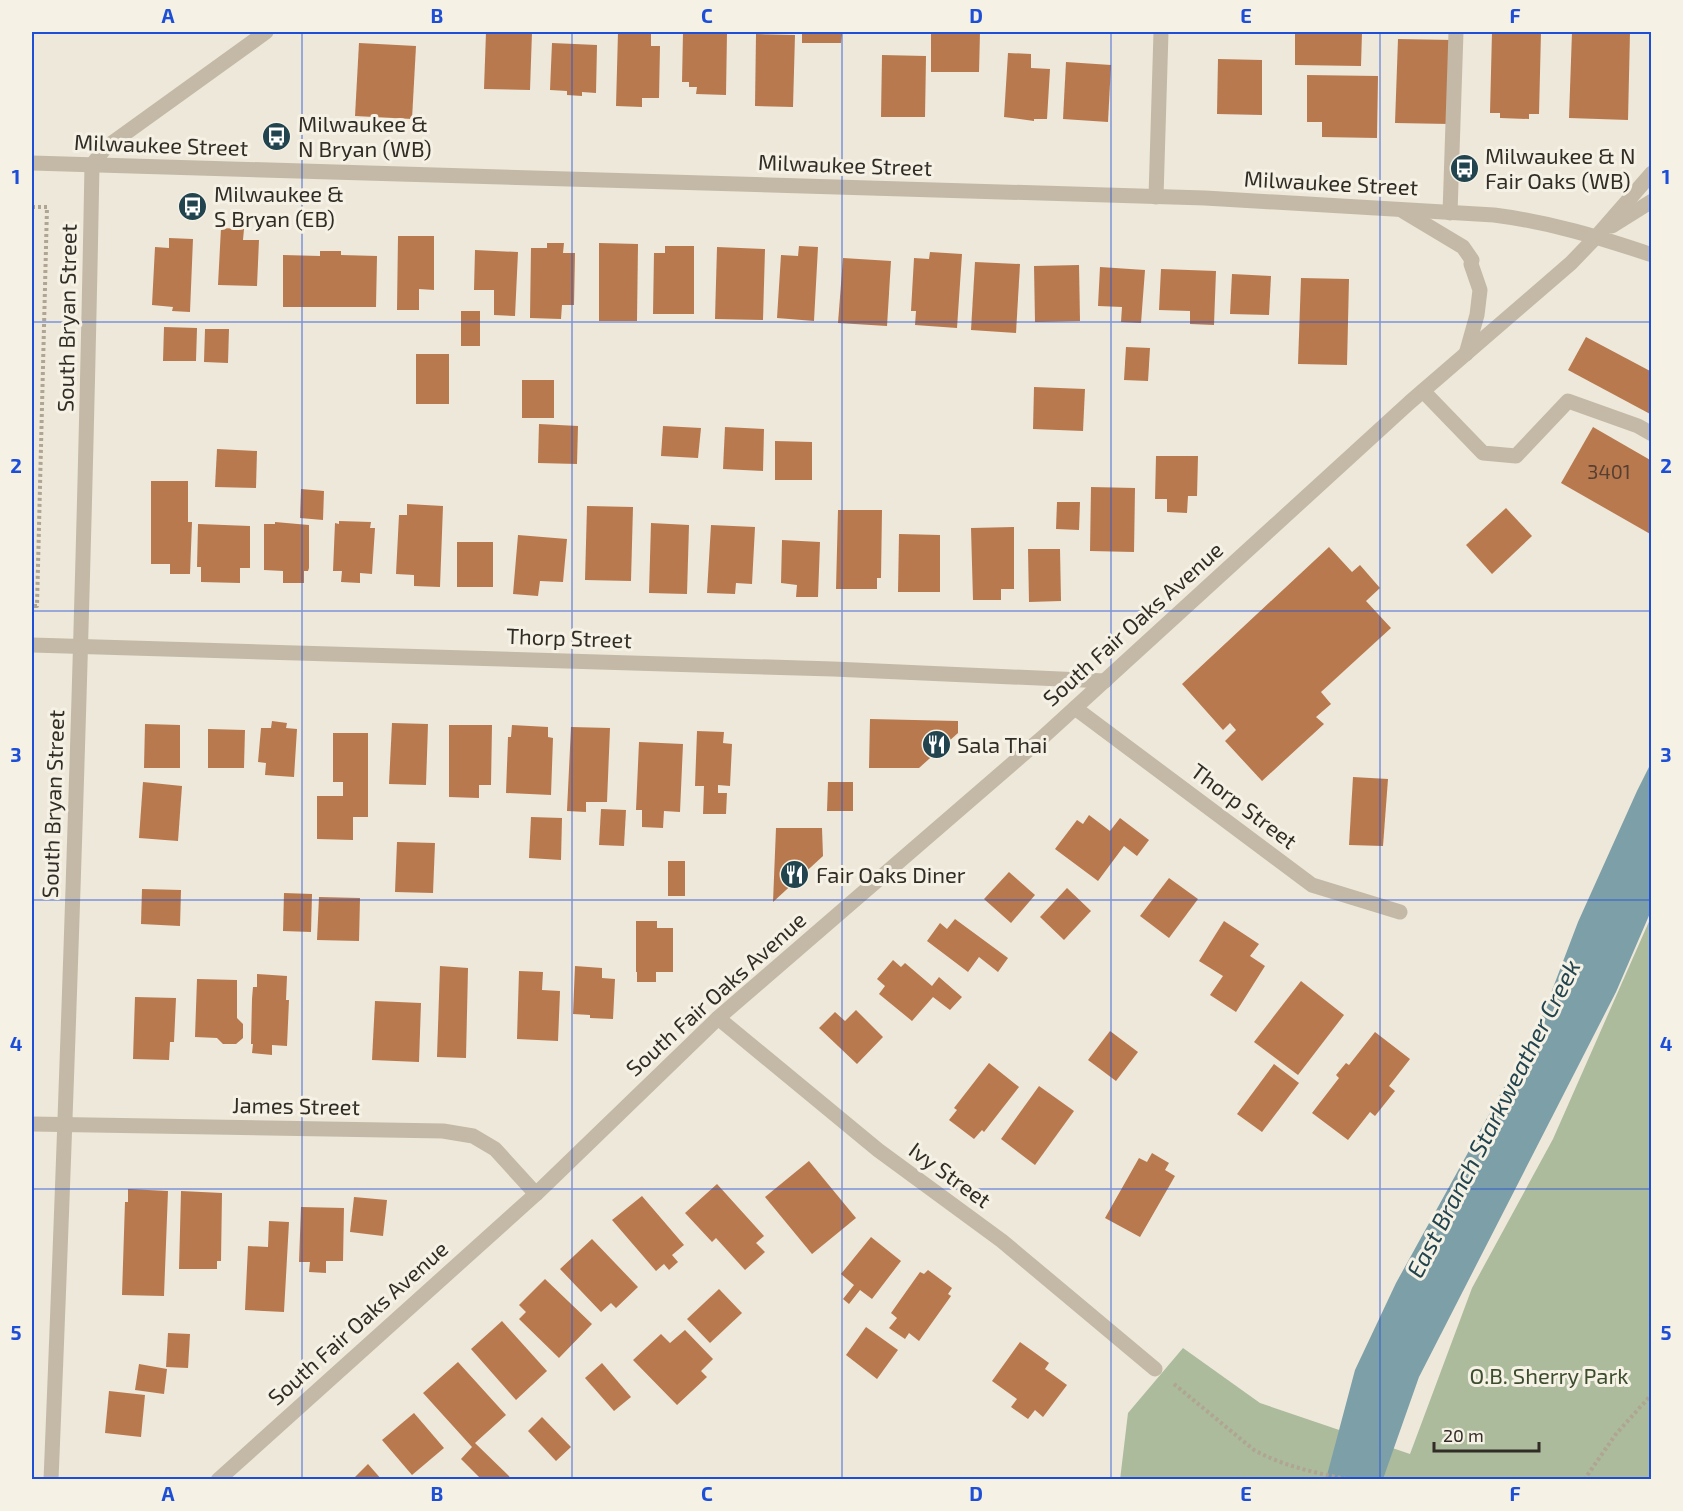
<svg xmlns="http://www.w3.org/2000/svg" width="1683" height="1511" viewBox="0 0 1683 1511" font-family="'Exo 2',sans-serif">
<rect width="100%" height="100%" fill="#eee8da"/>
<path fill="#abbb9c" d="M1651,917V1479L1120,1480L1128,1413L1183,1348L1260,1403L1410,1454L1472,1288L1553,1139Z"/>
<path fill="#7c9fa8" d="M1651,763V911L1616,992L1419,1377L1383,1479H1326L1355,1370L1396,1283L1540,1022L1578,922L1637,791Z"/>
<g fill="#b8794e">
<path d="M486,32H532L530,90L484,89Z"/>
<path d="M618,32H651V46H660L659,98H642V107L616,106Z"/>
<path d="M683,32H727L726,95L696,94L697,87H689V82H682Z"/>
<path d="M802,32H842L841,43H802Z"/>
<path d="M931,32H980L979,72H931Z"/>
<path d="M1295,32H1362L1361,66L1295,65Z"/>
<path d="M1492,32H1541L1539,114H1529V119L1500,118V113H1490Z"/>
<path d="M1572,32H1630L1628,120L1569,118Z"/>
<path d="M756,34L795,35L793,107L755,106Z"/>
<path d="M1398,39L1453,40L1450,124L1395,123Z"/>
<path d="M359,43L416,46L412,119L355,116Z"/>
<path d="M552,43L597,45L596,93L582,92V96L567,95V91L550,90Z"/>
<path d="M1008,53L1031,54V68L1050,69L1047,119H1034V121L1004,117Z"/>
<path d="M882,55L926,56L925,117H881Z"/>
<path d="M1218,59L1262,60V115L1217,114Z"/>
<path d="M1066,62L1111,65L1108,122L1063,119Z"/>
<path d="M1307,75L1378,76L1377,138L1322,137V122H1307Z"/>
<path d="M221,228L244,229L243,240H259L257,286L218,285Z"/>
<path d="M398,236H434V290L419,289V310H397Z"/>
<path d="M169,238L193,239L190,312L172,311L173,307L152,305L155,247L169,248Z"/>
<path d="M547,243H564L563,253H575L574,305H562L561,319L530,318L531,248H547Z"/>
<path d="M599,243L638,244L637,321H599Z"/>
<path d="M665,246H694V314H653L654,253H665Z"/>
<path d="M799,246L818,247L814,321L777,318L781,255L798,256Z"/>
<path d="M717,247L765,249L763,320L715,319Z"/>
<path d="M475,250L518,252L515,316L494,315V290H474Z"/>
<path d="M320,251H341V255L377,256L376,307H283V255L320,256Z"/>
<path d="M930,252L962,254L957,328L915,325L916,311H911L914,258L929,259Z"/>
<path d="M843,258L891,261L887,326L838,323Z"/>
<path d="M975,262L1020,264L1016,333L971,330Z"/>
<path d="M1079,265L1080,321L1035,322L1034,266Z"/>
<path d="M1100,267L1145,270L1141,323L1121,322L1122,307L1098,306Z"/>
<path d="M1161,269L1216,271L1214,325L1190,324V311L1159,310Z"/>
<path d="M1232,274L1271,276L1269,315L1230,314Z"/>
<path d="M1301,278L1349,279L1347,365L1298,364Z"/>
<rect x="461" y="311" width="19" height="35"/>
<path d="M164,327L197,328L196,361H163Z"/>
<path d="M205,329H229L228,363L204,362Z"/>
<path d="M1586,337L1652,372V415L1568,370Z"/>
<path d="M1126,347L1150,348L1148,381L1124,380Z"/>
<rect x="416" y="354" width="33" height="50"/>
<rect x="522" y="380" width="32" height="38"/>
<path d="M1034,387L1085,389L1083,431L1033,429Z"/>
<path d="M539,424L578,426L577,464L538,463Z"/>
<path d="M663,426L701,428L698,458L661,456Z"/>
<path d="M725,427L764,429L763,471L723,469Z"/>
<path d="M1593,427L1652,461V535L1561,483Z"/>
<path d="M775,441L812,442V480H775Z"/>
<path d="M217,449L257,451L256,488L215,487Z"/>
<path d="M1156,456H1198L1197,496H1188L1187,513L1167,512V499H1155Z"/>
<path d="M151,481H188V522H192L190,574H170V564H151Z"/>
<path d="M1091,487L1135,488L1134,552L1090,551Z"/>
<path d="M301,489L324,491L323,520L300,518Z"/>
<path d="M1057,502H1080L1079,530L1056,529Z"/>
<path d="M407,504L443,506L440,587L414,586V575L396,574L399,515H407Z"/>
<path d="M587,506L633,507L631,581L585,580Z"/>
<path d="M1506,508L1532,536L1492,574L1466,545Z"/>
<path d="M838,510H882L881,578H877V589H836Z"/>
<path d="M339,521L371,522L370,528H375L372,574L360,573V583L341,582L342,571H333L335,523L339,524Z"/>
<path d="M275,522L309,525V568L308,571H304V583H283V571L264,570V524H275Z"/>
<path d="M651,523L689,525L687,594L649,593Z"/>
<path d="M198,524L250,526V568H240V583L201,582V567H197Z"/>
<path d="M711,525L755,527L752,584L736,583L735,594L707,593Z"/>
<path d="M1014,527V589H1001V600H973L971,528Z"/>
<path d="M899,534L940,535V592H898Z"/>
<path d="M518,535L567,539L563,582L540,581L538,596L513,594Z"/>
<path d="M782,540L820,542L818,597H796L797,585L781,583Z"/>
<rect x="457" y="542" width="36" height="45"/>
<path d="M1329,547L1352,572L1360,565L1380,588L1366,601L1391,628L1321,692L1331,704L1316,717L1324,724L1262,781L1225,741L1236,730L1230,723L1223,730L1182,684Z"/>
<path d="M1028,549H1060L1061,601L1029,602Z"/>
<path d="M870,719L958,721V733L919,768H869Z"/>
<path d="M272,721L287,723L286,728L297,729L294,777L265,775L266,763L258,762L261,728H271Z"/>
<path d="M392,723L428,724L426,785L389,784Z"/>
<path d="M145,724L180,725V768H144Z"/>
<path d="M449,725H492L491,785H479V798L449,797Z"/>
<path d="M512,725L548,727V737L553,738L551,795L506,793L508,737H511Z"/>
<path d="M571,727L610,728L607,802H586V812L567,811Z"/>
<path d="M208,729L245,730L244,768H208Z"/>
<path d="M697,731L724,732L723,743L732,744L730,786L718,785V793H727L726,814H703L704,786H695Z"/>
<path d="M333,733H368V817H353V840L317,839V796H343V782H333Z"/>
<path d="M639,742L683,744L680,812L664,811L663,828L642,827V810H636Z"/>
<path d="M1353,777L1388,779L1383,846L1349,845Z"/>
<path d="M143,782L182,786L178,841L139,838Z"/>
<path d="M828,782H853V811H827Z"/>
<path d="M601,809L626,810L624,846L599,845Z"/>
<path d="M1089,815L1110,831L1120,818L1149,840L1137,856L1124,846L1098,881L1055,849L1077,820L1083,824Z"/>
<path d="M531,817L562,818L561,860L529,858Z"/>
<path d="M776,828H822L823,856L773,902Z"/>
<path d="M397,842L435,843L433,893L395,892Z"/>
<rect x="668" y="861" width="17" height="35"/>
<path d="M1009,872L1035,895L1011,923L984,899Z"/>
<path d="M1169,878L1198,899L1169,938L1140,916Z"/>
<path d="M1067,888L1091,911L1064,940L1040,917Z"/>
<path d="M142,889L181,890L180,926L141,924Z"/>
<path d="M284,893L312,894L311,932L283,931Z"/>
<path d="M319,897L360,898L359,941L317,940Z"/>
<path d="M955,919L1008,958L998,972L979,957L968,972L927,941L940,923L947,929Z"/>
<path d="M636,921H657V928H673V972H656V982H637V972H636Z"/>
<path d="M1224,921L1259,944L1250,956L1265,966L1236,1012L1210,995L1223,976L1199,961Z"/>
<path d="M893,960L901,967L905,963L932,986L939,977L962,997L950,1010L933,997L912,1021L879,994L885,986L877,979Z"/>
<path d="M440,966L468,968L466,1058L437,1057Z"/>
<path d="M575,966L602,968V978L615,979L613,1019L590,1018V1015L573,1014Z"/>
<path d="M519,971L543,972L542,990L560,991L558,1041L517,1039Z"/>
<path d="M257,974L287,976L286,1000H289L287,1046L272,1045V1055L252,1053L253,1044H251L252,999L253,987H257Z"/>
<path d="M197,979L237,980V1018L243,1024V1038L236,1044H223L217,1038L195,1037Z"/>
<path d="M1301,981L1344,1015L1298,1075L1254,1042Z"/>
<path d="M135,997L176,998L174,1042H170L169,1060L133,1059Z"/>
<path d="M375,1001L421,1003L419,1062L372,1060Z"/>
<path d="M856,1010L883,1037L857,1064L819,1028L835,1012L845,1021Z"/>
<path d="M1110,1031L1138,1052L1116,1081L1088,1060Z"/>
<path d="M1375,1032L1410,1059L1389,1086L1395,1091L1375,1116L1370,1112L1348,1140L1312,1113L1339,1078L1336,1075L1346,1063L1349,1065Z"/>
<path d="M989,1063L1019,1087L984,1132L982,1130L974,1139L949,1120L957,1110L954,1108Z"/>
<path d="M1274,1064L1299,1083L1262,1132L1237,1114Z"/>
<path d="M1039,1086L1074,1111L1035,1165L1001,1139Z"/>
<path d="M1152,1153L1169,1163L1165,1170L1175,1176L1140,1237L1105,1218L1139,1158L1147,1162Z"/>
<path d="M809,1161L856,1218L812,1254L765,1197Z"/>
<path d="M717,1184L764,1236L756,1243L765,1252L745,1270L716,1238L712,1242L685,1213Z"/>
<path d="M128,1189L168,1191L164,1296L122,1295L125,1202H128Z"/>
<path d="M181,1191L222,1193L221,1261H217V1269H179Z"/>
<path d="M642,1196L684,1245L672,1255L678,1262L669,1270L664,1264L656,1271L612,1220Z"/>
<path d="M354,1197L387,1200L383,1236L350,1232Z"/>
<path d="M301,1207L344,1208L343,1261H326V1273L309,1272L310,1262H299Z"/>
<path d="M269,1221L289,1222L284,1312L245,1310L248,1246L268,1247Z"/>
<path d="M871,1237L901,1261L872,1299L860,1290L849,1304L843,1299L854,1285L841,1274Z"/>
<path d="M592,1239L638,1287L616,1308L611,1303L601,1312L560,1269Z"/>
<path d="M928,1270L952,1288L948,1294L951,1296L919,1341L909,1333L905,1339L889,1328L897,1318L891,1313L920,1272L924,1274Z"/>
<path d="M545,1279L592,1324L559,1358L519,1319L526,1312L519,1305Z"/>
<path d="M719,1289L742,1313L710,1343L687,1319Z"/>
<path d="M502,1321L547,1371L516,1400L471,1349Z"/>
<path d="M866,1327L898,1350L877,1379L846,1355Z"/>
<path d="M685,1330L713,1359L701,1371L707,1377L677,1405L633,1360L661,1334L670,1343Z"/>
<path d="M168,1333L190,1334L188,1368L166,1367Z"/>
<path d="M1020,1342L1049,1363L1045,1369L1067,1385L1043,1417L1035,1410L1028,1419L1011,1407L1017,1399L992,1381Z"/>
<path d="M458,1362L506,1415L475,1443L513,1480H482L461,1459L472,1447L423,1393Z"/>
<path d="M602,1363L631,1397L614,1411L585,1378Z"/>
<path d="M139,1364L167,1369L164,1394L135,1390Z"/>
<path d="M109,1391L145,1395L141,1437L105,1433Z"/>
<path d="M414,1413L444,1448L412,1475L382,1440Z"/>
<path d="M542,1417L571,1447L556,1461L528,1431Z"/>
<path d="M368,1464L382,1480H352Z"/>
</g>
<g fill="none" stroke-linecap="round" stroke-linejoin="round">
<g stroke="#b0a492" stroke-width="4" stroke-dasharray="3 3" stroke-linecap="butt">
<path d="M32,207H47L37,606H32"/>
<path d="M1174,1384L1254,1450C1285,1467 1317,1473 1351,1480"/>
<path d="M1584,1480L1616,1434L1652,1394"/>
</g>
<g stroke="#c4b9a7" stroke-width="15">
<path d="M32,163L1205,198L1494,215C1549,222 1599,237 1652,255"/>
<path d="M1156,197L1161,32"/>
<path d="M1403,211L1463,247L1472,260L1471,264L1480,290L1477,315L1466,354"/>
<path d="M1450,213L1456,32"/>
<path d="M1612,226L1652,201"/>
<path d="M1423,391L1483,453L1516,456L1568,401L1638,426L1652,434"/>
<path d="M32,645L833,669L1105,681"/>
<path d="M1075,708L1312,885L1400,912"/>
<path d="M718,1018L878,1150L1002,1241L1155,1369"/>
<path d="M32,1124L443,1131L473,1136L495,1149L536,1194"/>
<path d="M51,1480C69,1041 84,603 92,165L105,148L266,32"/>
<path d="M218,1480L536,1194L718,1018L1042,738L1410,402L1571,263L1597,236L1652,173"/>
</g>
</g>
<path fill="none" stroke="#1d4ed8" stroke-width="1.5" stroke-opacity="0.55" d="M302,32V1480M572,32V1480M842,32V1480M1111,32V1480M1380,32V1480M32,322H1652M32,611H1652M32,900H1652M32,1189H1652"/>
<defs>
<symbol id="bus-disc" viewBox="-11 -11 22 22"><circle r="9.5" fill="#21444e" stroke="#f6f1e5"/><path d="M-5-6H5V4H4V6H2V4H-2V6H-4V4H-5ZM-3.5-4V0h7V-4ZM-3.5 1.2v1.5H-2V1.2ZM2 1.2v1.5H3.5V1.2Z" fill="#fff"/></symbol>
<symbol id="restaurant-disc" viewBox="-11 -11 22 22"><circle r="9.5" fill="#21444e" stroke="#f6f1e5"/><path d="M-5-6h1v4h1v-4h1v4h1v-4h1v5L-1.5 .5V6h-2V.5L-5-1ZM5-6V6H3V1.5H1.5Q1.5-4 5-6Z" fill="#fff"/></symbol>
</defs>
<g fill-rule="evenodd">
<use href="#bus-disc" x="260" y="120" width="33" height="33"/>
<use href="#bus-disc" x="1448" y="152" width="33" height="33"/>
<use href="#bus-disc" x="176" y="190" width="33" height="33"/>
<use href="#restaurant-disc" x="920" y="728" width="33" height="33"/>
<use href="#restaurant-disc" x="778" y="858" width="33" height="33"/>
</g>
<g text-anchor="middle" stroke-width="6" stroke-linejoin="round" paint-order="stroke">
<g font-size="20" fill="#543f31">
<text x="1609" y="479">3401</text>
</g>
<g font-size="22" fill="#322c27" stroke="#f6f1e5" text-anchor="start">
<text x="298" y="132">Milwaukee &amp;<tspan x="298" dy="25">N Bryan (WB)</tspan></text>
<text x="1485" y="164">Milwaukee &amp; N<tspan x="1485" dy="25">Fair Oaks (WB)</tspan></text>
<text x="214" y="202">Milwaukee &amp;<tspan x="214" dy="25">S Bryan (EB)</tspan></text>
<text x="957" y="753">Sala Thai</text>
<text x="816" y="883">Fair Oaks Diner</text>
</g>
<g font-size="22" fill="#322c27" stroke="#f6f1e5">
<text transform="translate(161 145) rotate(2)" y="8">Milwaukee Street</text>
<text transform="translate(845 165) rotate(2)" y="8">Milwaukee Street</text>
<text transform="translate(1331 183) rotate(3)" y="8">Milwaukee Street</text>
<text transform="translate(67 318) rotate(-89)" y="8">South Bryan Street</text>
<text transform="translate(1133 624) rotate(-42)" y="8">South Fair Oaks Avenue</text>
<text transform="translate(569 638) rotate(2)" y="8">Thorp Street</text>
<text transform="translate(53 804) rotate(-88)" y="8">South Bryan Street</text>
<text transform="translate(1244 806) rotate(37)" y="8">Thorp Street</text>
<text transform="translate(716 994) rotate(-42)" y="8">South Fair Oaks Avenue</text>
<text transform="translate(296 1106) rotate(1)" y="8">James Street</text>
<text transform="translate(950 1175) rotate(36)" y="8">Ivy Street</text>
<text transform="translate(358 1323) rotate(-42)" y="8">South Fair Oaks Avenue</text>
</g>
<g font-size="22" fill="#3c4d2d" stroke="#f6f1e5">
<text x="1549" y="1384">O.B. Sherry Park</text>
</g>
<g font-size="24" font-style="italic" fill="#21444e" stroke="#f6f1e5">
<text transform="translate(1494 1119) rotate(-63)" y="8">East Branch Starkweather Creek</text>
</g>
</g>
<rect width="1683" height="1511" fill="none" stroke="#f6f1e5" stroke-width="66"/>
<path d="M1434 1442v9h105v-9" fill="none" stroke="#322c27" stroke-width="3"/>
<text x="1443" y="1442" font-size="18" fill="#322c27" stroke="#f6f1e5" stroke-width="4.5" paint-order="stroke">20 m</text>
<rect x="33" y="33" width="1617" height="1445" fill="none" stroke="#1d4ed8" stroke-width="2"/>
<g font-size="20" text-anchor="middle" font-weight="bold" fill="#1d4ed8">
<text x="168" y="23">A</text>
<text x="437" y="23">B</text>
<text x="707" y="23">C</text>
<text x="976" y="23">D</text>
<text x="1246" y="23">E</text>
<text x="1515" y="23">F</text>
<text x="16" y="184">1</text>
<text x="1666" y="184">1</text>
<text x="16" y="473">2</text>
<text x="1666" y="473">2</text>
<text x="16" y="762">3</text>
<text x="1666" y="762">3</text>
<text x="16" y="1051">4</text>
<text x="1666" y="1051">4</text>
<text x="16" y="1340">5</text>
<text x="1666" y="1340">5</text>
<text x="168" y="1501">A</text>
<text x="437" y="1501">B</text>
<text x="707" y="1501">C</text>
<text x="976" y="1501">D</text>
<text x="1246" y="1501">E</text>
<text x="1515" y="1501">F</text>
</g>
</svg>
